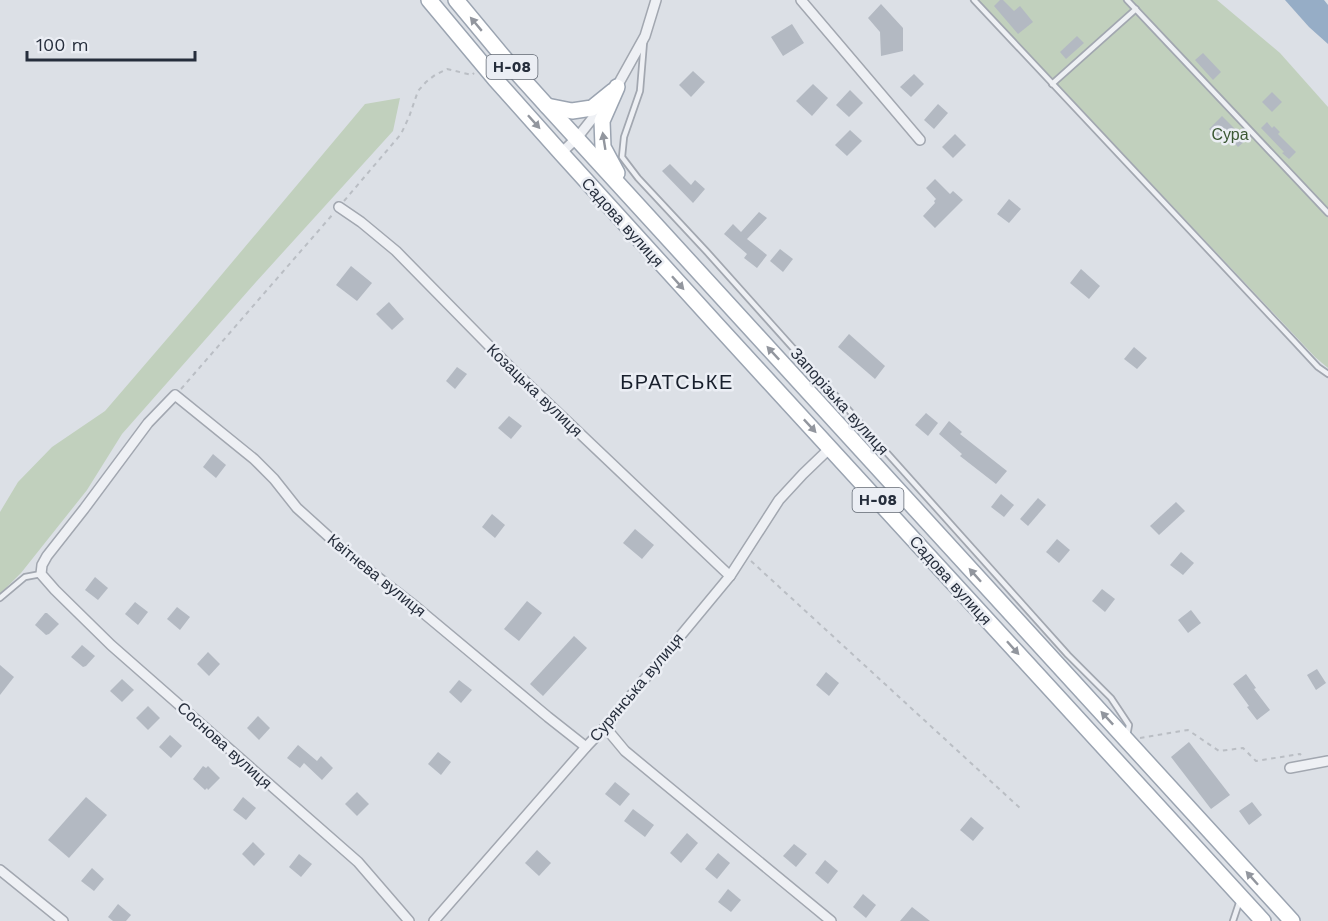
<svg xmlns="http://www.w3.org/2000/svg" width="1328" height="921" viewBox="0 0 1328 921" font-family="'Work Sans',sans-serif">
<rect width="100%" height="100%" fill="#dce0e6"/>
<g fill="#c1d0bd">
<path d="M978,0H1217L1280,53L1328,107V368L1315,357Z"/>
<path d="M400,98L393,131L256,282L122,434L87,490L21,573L0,594V512L18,482L52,447L105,411L197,304L365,104Z"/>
</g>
<path fill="#96adc6" d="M1285,0H1324L1328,5V44L1309,27Z"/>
<g fill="#b3b9c2">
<path d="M1000,0H1003L1014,11L1020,6L1033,22L1018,34L994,6Z"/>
<path d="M881,4L903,28V51L881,56L880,32L868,18Z"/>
<path d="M792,24L804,43L783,56L771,37Z"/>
<path d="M1077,36L1084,43L1066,59L1060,52Z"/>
<path d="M1203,53L1221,72L1213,80L1195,60Z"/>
<path d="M693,71L705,82L691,97L679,85Z"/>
<path d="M914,74L924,84L911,97L900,87Z"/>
<path d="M813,84L828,98L812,116L796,101Z"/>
<path d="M850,90L863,103L849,117L836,105Z"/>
<path d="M1272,92L1282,102L1272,112L1262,102Z"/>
<path d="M938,104L948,113L934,129L924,120Z"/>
<path d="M1222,116L1246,140L1238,147L1225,133L1219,139L1209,129Z"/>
<path d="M1267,122L1272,128L1274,126L1280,132L1278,134L1296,152L1289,159L1282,153L1284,152L1261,128Z"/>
<path d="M850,130L862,141L847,156L835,145Z"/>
<path d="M955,134L966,145L953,158L942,147Z"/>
<path d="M670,164L691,185L695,180L705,189L693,203L662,171Z"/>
<path d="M935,179L950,194L953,191L963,200L935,228L923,216L935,203L934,201L936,199L926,188Z"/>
<path d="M1009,199L1021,209L1009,223L997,214Z"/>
<path d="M759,212L767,218L747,239L767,255L757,268L744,258L747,254L724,234L733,224L741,232Z"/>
<path d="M780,249L793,259L783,272L770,261Z"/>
<path d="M351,266L372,283L357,301L336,285Z"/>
<path d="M1081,269L1100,286L1089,299L1070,283Z"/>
<path d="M389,302L404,319L392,330L376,314Z"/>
<path d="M849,334L885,366L875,379L838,347Z"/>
<path d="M1134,347L1147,358L1137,369L1124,359Z"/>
<path d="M457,367L467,374L455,389L446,381Z"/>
<path d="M926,413L938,423L928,436L915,425Z"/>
<path d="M509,416L522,426L511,439L498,428Z"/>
<path d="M949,421L962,432L960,434L1007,471L996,484L960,456L962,454L939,434Z"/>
<path d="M213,454L226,465L216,478L203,467Z"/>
<path d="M1001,494L1014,505L1004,517L991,507Z"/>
<path d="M1038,498L1046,505L1028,526L1020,519Z"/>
<path d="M1176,502L1185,511L1159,535L1150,526Z"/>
<path d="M492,514L505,525L495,538L482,527Z"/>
<path d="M635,529L654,545L642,559L623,543Z"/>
<path d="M1057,539L1070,550L1059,563L1046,552Z"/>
<path d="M1181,552L1194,563L1183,575L1170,565Z"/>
<path d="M95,577L108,588L98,600L85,590Z"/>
<path d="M1102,589L1115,599L1105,612L1092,601Z"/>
<path d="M527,601L542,613L519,641L504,629Z"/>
<path d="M135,602L148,612L138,625L125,614Z"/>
<path d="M177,607L190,617L180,630L167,619Z"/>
<path d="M1191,610L1201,623L1188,633L1178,620Z"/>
<path d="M45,613H47L59,624L49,634L46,635L35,625Z"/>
<path d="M574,636L587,648L543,696L530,684Z"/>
<path d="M82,645L95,656L86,666L83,667L71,657Z"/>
<path d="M208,652L220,664L209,676L197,664Z"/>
<path d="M0,665L14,677L0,695Z"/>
<path d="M1317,669L1326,683L1316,690L1307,675Z"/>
<path d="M826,672L839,683L829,696L816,685Z"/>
<path d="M1246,674L1256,688L1254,689L1270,710L1257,720L1247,707L1249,706L1233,684Z"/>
<path d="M122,679L134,690L122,702L110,691Z"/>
<path d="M459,680L472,690L461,703L449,692Z"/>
<path d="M148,706L160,718L148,730L136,718Z"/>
<path d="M258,716L270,728L259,740L247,728Z"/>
<path d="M170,735L182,746L171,758L159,747Z"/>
<path d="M1189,742L1230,795L1211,809L1171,757Z"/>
<path d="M298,745L317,761L321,756L333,768L322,780L304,763L300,768L287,758Z"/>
<path d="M438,752L451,762L441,775L428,764Z"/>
<path d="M203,766L206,768L208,766L220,778L208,790L207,788L205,790L193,779Z"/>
<path d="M615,782L630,794L620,806L605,794Z"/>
<path d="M357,792L369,804L357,816L345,804Z"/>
<path d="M86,797L107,815L69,858L48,840Z"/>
<path d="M243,797L256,808L246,820L233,810Z"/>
<path d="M1252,802L1262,815L1249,825L1239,811Z"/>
<path d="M633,809L654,825L645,837L624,821Z"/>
<path d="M971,817L984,828L973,841L960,830Z"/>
<path d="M687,833L698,843L681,863L670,853Z"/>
<path d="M253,842L265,854L254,866L242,854Z"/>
<path d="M794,844L807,854L796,867L783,856Z"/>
<path d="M537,850L551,863L539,876L525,863Z"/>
<path d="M718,853L730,863L717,879L705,869Z"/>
<path d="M299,854L312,864L301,877L289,867Z"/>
<path d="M825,860L838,871L828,884L815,873Z"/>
<path d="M92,868L104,879L94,891L81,881Z"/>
<path d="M728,889L741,900L731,912L718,902Z"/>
<path d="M863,894L876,905L866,918L853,907Z"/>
<path d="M118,904L131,915L126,921H113L108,917Z"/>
<path d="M912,907L930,921H900Z"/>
</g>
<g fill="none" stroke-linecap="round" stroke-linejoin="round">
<defs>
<g id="lane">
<path d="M974,0L1293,340L1318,367L1328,374"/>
<path d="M1127,0L1328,213"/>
<path d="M644,42L640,91L624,137L622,157L638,178L707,252L1068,655L1111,698L1129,725L1127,736"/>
<path d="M1052,84L1136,9"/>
<path d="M0,598L25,577L41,574"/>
<path d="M1233,921L1240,900"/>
</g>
<g id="street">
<path d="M801,0L920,140"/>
<path d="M615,90L645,36L656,0"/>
<path d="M561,153L577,138L603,105"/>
<path d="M339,207L361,222L396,251L511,368L730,576"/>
<path d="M605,727L625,751L831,921"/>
<path d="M1290,768L1328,761"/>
<path d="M0,870L63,921"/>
<path d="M409,921L358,862L111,645L55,590L41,574L42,565L47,556L84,509L148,423L175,395L254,459L274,479L297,508L349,555L415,606L548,717L586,747"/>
<path d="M434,921L586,747L605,727L730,576L779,500L803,474L830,448"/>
</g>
<g id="primary">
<path d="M429,0L495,79L561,153L717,325L1263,921"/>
<path d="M456,0L510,65L547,106L1292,921"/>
<path d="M547,106L572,111L592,108L613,91"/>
<path d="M617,173L603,147L602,121L617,87"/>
</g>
</defs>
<use href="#lane" stroke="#a2a7b0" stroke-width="8"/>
<use href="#street" stroke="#a2a7b0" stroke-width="12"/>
<use href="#primary" stroke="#9ba4b1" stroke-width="18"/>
<g stroke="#babec4" stroke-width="2" stroke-dasharray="4.5 4.5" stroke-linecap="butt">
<path d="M344,201L401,134L409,117L418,91L426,82L435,75L447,69L472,75L474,73"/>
<path d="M181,389L333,214"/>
<path d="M751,561L1021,809"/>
<path d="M1140,738L1188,730L1219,751L1243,748L1256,761L1300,754L1301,755"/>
</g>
<use href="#lane" stroke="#eef0f4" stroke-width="4.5"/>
<use href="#street" stroke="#eef0f4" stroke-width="9"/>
<use href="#primary" stroke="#fff" stroke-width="15"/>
</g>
<defs><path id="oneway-solid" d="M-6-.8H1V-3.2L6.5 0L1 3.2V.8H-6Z" transform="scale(1.5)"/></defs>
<g fill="#92969e">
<use href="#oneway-solid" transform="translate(476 24) rotate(-130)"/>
<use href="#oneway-solid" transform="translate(534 122) rotate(48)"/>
<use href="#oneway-solid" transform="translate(604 141) rotate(-99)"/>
<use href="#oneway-solid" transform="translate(678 283) rotate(48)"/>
<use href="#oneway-solid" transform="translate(773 353) rotate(-133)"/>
<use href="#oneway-solid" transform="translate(810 426) rotate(47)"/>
<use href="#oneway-solid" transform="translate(975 575) rotate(-132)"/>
<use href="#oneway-solid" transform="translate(1013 648) rotate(48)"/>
<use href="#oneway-solid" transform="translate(1107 718) rotate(-133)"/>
<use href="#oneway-solid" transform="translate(1252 878) rotate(-132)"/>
</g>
<g text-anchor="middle" stroke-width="5" stroke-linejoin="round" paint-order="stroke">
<g fill="#ebeef4" stroke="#616873" stroke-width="1.5">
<rect x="486.5" y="55" width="51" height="24" rx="4.5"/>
<rect x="852.5" y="488" width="51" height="24" rx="4.5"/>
</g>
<g font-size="15" font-weight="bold" fill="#262e3c">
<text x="512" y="72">Н-08</text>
<text x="878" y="505">Н-08</text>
</g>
<g font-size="16" fill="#3a5733" stroke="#ebeef4">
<text x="1230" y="140">Сура</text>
</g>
<g font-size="16" fill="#262e3c" stroke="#ebeef4">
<text transform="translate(623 222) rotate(48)" y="6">Садова вулиця</text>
<text transform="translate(535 390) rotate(44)" y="6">Козацька вулиця</text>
<text transform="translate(840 401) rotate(48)" y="6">Запорізька вулиця</text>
<text transform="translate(377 575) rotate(39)" y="6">Квітнева вулиця</text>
<text transform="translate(951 580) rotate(48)" y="6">Садова вулиця</text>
<text transform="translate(636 687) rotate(-50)" y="6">Сурянська вулиця</text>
<text transform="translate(225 745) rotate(42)" y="6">Соснова вулиця</text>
</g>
<g font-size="20" letter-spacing="1.5" fill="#181f2c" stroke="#ebeef4">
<text x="677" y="389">БРАТСЬКЕ</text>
</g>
</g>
<path d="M27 51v9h168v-9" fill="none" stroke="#262e3c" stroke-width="3"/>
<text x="36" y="51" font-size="18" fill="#262e3c" stroke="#ebeef4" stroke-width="4.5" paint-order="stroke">100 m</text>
</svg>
